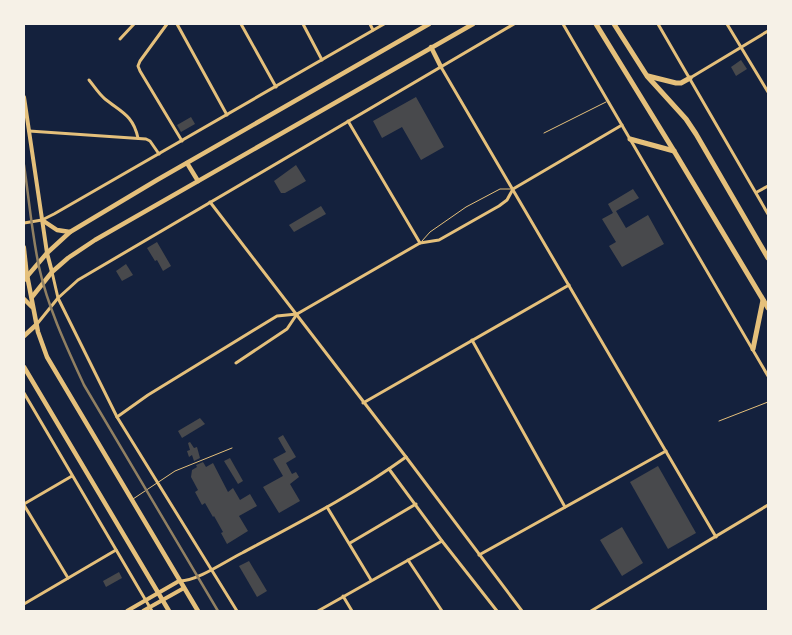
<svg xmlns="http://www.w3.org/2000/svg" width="792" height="635" viewBox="0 0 792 635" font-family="'Titillium Web',sans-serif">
<rect width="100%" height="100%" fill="#14213d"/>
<g fill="#48494c">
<path d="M741,60L747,69L736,76L731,67Z"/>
<path d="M416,97L444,147L421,160L402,127L382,138L373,121Z"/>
<path d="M191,117L195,124L181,132L177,125Z"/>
<path d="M296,165L306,181L285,193H281L274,181Z"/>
<path d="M633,189L639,198L616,211L626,228L648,215L664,244L622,267L609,246L616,242L602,219L613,213L608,204Z"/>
<path d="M321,206L326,214L294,232L289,225Z"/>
<path d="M157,242L171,266L163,271L157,260L155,261L147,248Z"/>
<path d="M126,264L133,275L122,281L116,271Z"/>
<path d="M200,418L205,424L182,438L178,431Z"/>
<path d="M283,435L296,457L286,463L292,474L296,472L299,477L290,484L300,501L279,513L263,487L283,476L273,459L286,452L278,438Z"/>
<path d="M190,442L194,448L197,447L200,458L194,461L192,455L189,457L187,451L190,450L188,443Z"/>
<path d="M230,458L243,481L238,484L224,461Z"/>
<path d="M203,462L206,467L213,463L228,492L233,488L240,500L250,494L257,506L239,516L248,531L227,544L221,533L223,532L214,516L213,517L205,503L202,505L195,492L198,490L191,477L192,470L197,467L196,465Z"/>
<path d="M658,466L696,533L668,549L630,482Z"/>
<path d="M622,527L643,563L622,576L600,540Z"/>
<path d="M249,561L267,591L257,597L239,566Z"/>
<path d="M119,572L122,578L106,587L103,581Z"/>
</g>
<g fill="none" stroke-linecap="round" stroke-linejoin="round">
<g stroke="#e5c07b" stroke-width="1">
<path d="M544,133L606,102"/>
<path d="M422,241L430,232L466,207L500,189H512"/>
<path d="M719,421L768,402"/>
<path d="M133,499L175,471L232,448"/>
</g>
<g stroke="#e5c07b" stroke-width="3">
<path d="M167,24L140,61L138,66L140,71L182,141"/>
<path d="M177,24L227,115"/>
<path d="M241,24L276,87"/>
<path d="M303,24L322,60"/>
<path d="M370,24L373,30"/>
<path d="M563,24L768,376"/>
<path d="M658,24L768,214"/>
<path d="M727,24L768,92"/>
<path d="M120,39L134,24"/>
<path d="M441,67L716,537"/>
<path d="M690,78L768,31"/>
<path d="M89,80C94,86 98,93 105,99C121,112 133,115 138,138"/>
<path d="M348,121L420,243"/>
<path d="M29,131L146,139L150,141L159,154"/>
<path d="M757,192L768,186"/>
<path d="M210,202L406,457L522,611"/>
<path d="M24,223L42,220L54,214L384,24"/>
<path d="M52,272L58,298L117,417L237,611"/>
<path d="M37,324L58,298L78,280L514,24"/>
<path d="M472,340L565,507"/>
<path d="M236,363L287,329L297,314"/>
<path d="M24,393L152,611"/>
<path d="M363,403L569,285"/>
<path d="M117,417L148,395L277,316L297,314L420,243L439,240L499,206L507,200L513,189L622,125"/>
<path d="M389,469L442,541L497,611"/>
<path d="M24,504L72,476"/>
<path d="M24,505L68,578"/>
<path d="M327,507L371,580"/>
<path d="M350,543L416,504"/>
<path d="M479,555L666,451"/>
<path d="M408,560L442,611"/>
<path d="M180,581C197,581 226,561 242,553C298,523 355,494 406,457"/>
<path d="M343,596L352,611"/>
<path d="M24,604L116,550"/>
<path d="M318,611L442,541"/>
<path d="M591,611L768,505"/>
</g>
<g stroke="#e5c07b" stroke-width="4">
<path d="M24,97L47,253L52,272"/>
<path d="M24,247L27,275"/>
<path d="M127,611L179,581"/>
<path d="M143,611L184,588"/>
</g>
<g stroke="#e5c07b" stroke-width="4.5">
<path d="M431,47L441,67"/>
<path d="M187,163L198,181"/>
<path d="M42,220L57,230L70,232"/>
<path d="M27,275L38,332L47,357L198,611"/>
<path d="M24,280L47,253L70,232L157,180L429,24"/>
<path d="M32,297L52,272L68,258L95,240L473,24"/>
<path d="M24,299L32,307"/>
<path d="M24,336L36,325"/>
<path d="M24,367L169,611"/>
</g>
<g stroke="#e5c07b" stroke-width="5">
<path d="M596,24L674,151L768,308"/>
<path d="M614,24L647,76L686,119L696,134L768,258"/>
<path d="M648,76L676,83H681L690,78"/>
<path d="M630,139L674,151"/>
<path d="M753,349L763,300"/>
</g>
<path stroke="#918062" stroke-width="2.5" d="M24,165C29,199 32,234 39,267C48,308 67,348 84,385L218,611"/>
</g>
<rect width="792" height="635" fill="none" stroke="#f6f1e7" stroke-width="50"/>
</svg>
